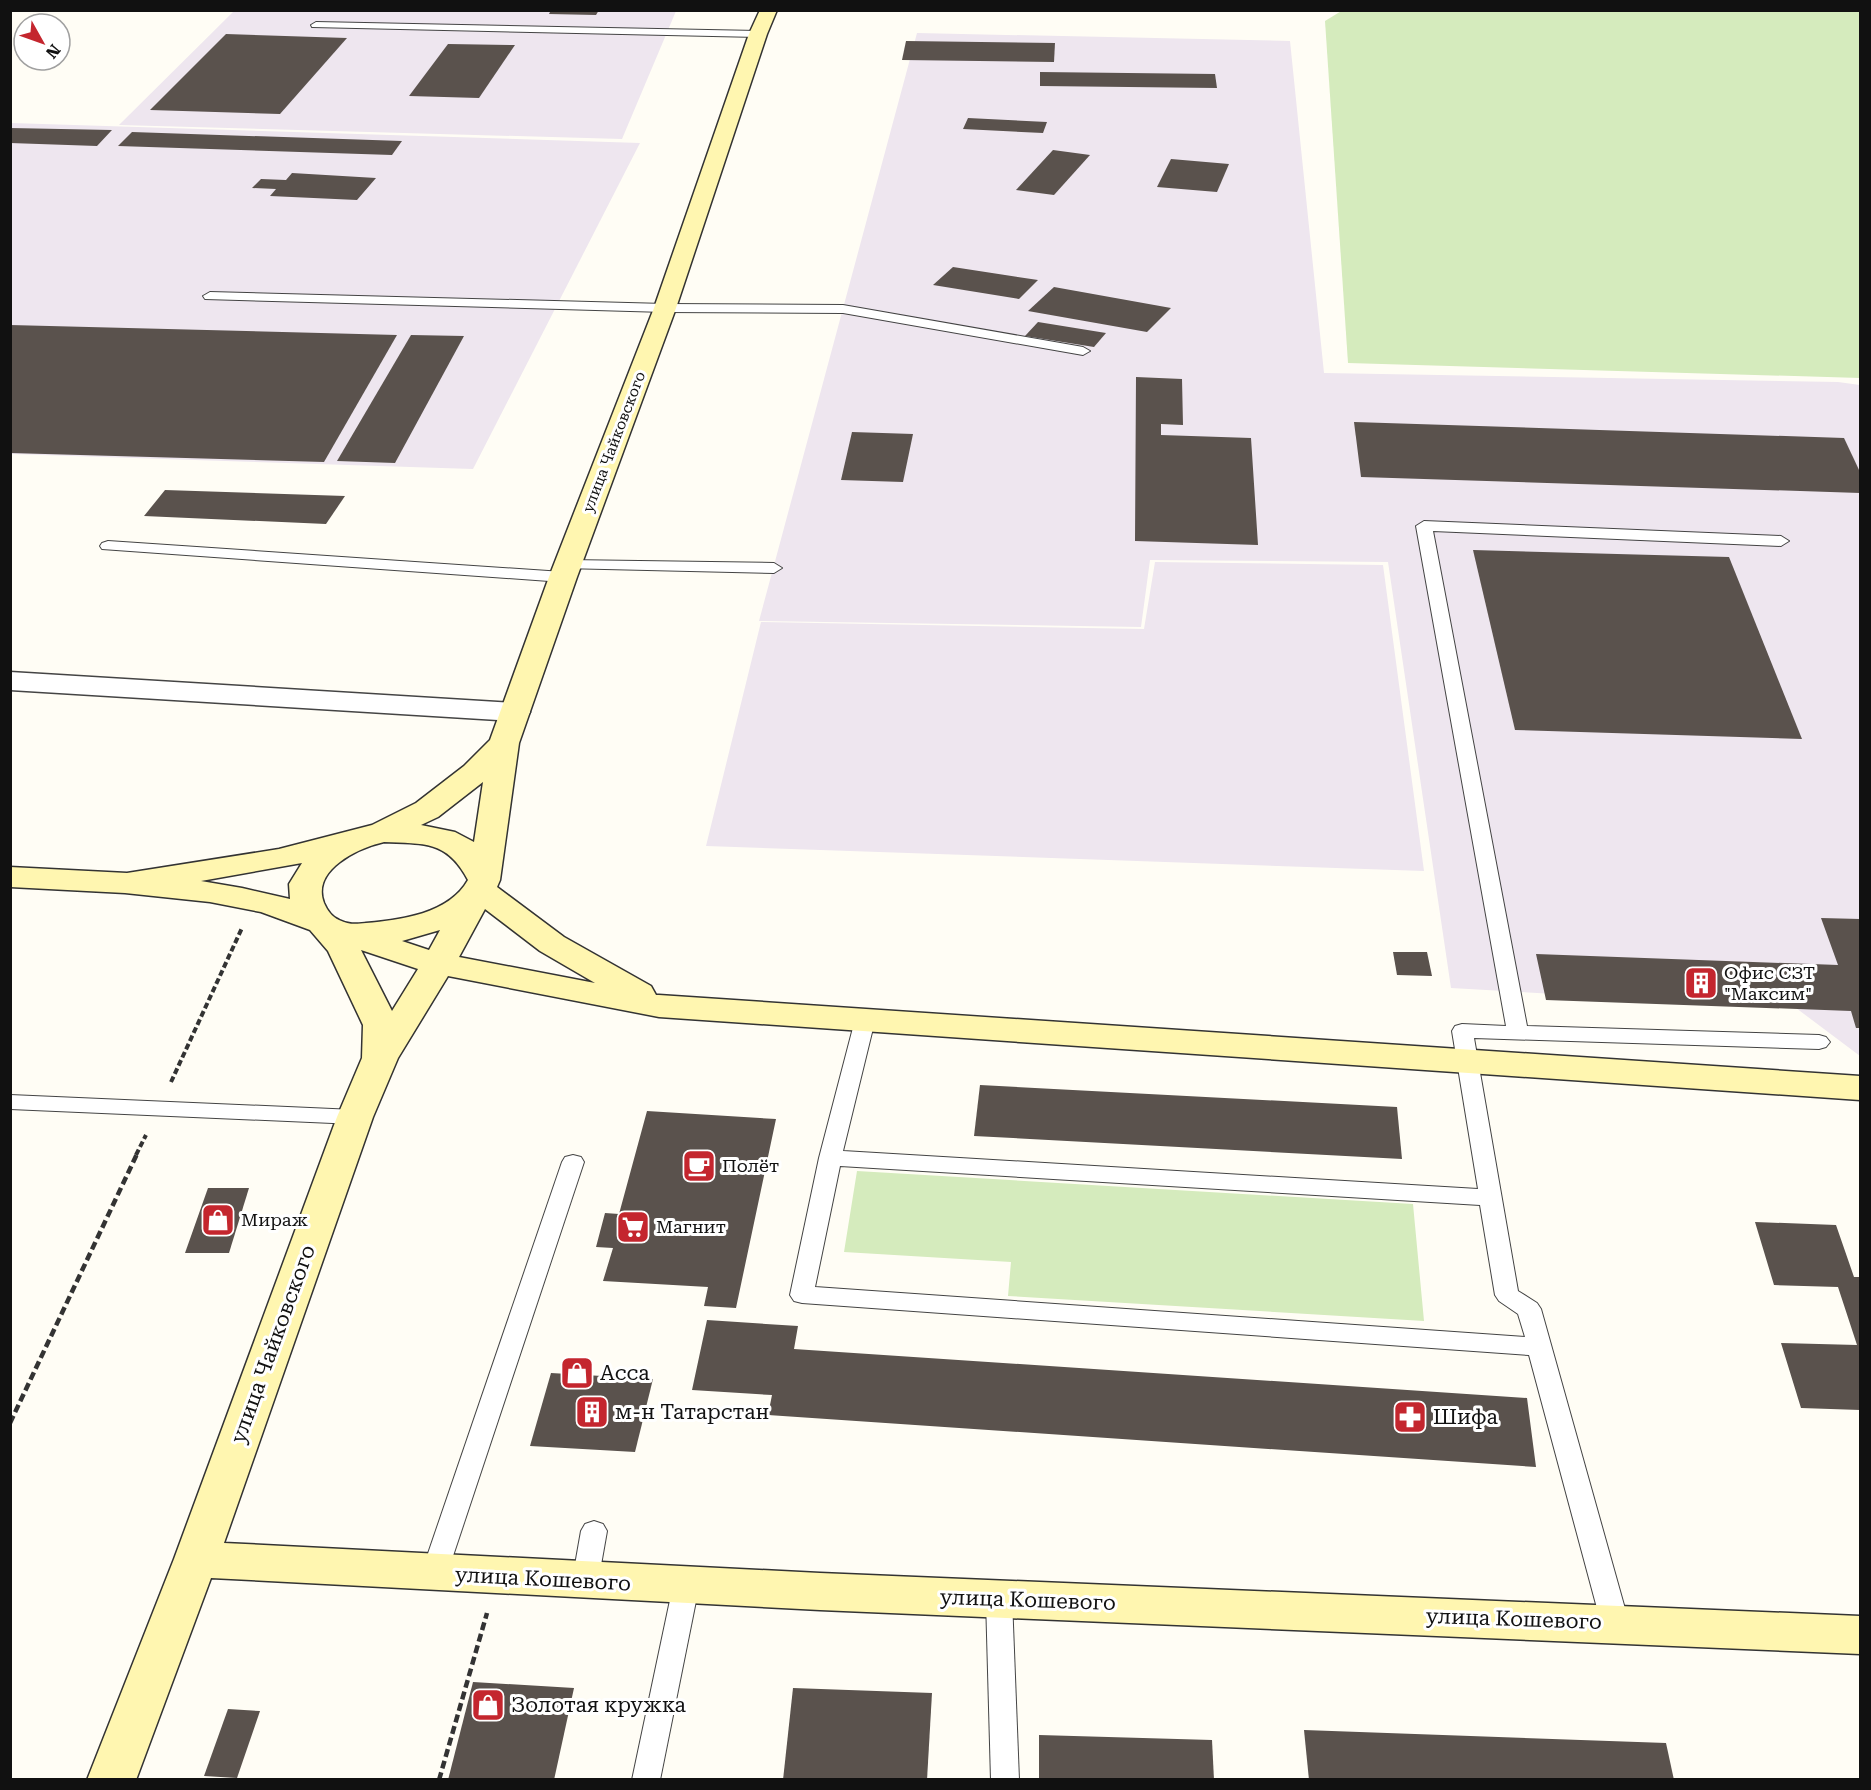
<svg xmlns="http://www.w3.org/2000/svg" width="1871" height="1790" viewBox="0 0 1871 1790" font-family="'Roboto Serif',serif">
<rect width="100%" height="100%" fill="#fffdf5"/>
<g fill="#eee6ef">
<path d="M234,11H676L622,139L119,125Z"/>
<path d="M917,33L1290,41L1324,373L1838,382L1860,385V1056L1796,1008L1451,988L1388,562L1150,560L1141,627L759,621Z"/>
<path d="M11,123L640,143L473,469L11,454Z"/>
<path d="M1155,562L1383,565L1424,871L706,846L761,622L1144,629Z"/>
</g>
<g fill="#d5ebbd">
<path d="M1343,10L1860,11V378L1348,363L1325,21Z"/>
<path d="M857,1171L1413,1204L1424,1321L1008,1296L1011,1262L844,1252Z"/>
</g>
<g fill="#5a524d">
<path d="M551,10H599L596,15L549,14Z"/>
<path d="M226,34L347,38L280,114L150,110Z"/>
<path d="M906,41L1055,43L1054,62L902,60Z"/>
<path d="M448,44L515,45L479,98L409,96Z"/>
<path d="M1040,72L1215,74L1217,88L1040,86Z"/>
<path d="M968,118L1047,122L1043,133L963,129Z"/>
<path d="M10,128L112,130L97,146L10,143Z"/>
<path d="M132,132L402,141L392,155L118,146Z"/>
<path d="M1053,150L1090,155L1054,195L1016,190Z"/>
<path d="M1171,159L1229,164L1217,192L1157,187Z"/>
<path d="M292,173L376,178L357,200L270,196L276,189L252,188L261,179L286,180Z"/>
<path d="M953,267L1038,280L1019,299L933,285Z"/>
<path d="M1054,287L1171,308L1147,332L1028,311Z"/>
<path d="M1038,322L1106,333L1094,347L1025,336Z"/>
<path d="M10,325L397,335L324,462L10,453Z"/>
<path d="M411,335L464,336L395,463L337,461Z"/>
<path d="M1136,377L1182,379L1183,425L1161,424V435L1251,438L1258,545L1135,541Z"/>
<path d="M1354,422L1844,438L1860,472V493L1361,477Z"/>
<path d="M852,432L913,434L903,482L841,480Z"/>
<path d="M165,490L345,496L326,524L144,516Z"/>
<path d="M1473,550L1729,557L1802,739L1515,730Z"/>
<path d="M1821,918L1860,919V1028H1856L1851,1011L1546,1000L1536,954L1838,965Z"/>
<path d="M1393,952H1427L1432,976L1397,975Z"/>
<path d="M980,1085L1397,1107L1402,1159L974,1136Z"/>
<path d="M647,1111L776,1119L736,1308L704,1306L708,1287L603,1281L613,1248L596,1247L605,1213L619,1214Z"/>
<path d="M208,1188H249L229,1253H185Z"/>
<path d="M1755,1222L1836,1225L1854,1277H1860V1410L1801,1408L1781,1343L1857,1345L1838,1287L1774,1285Z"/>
<path d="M707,1320L798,1326L794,1349L1527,1398L1536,1467L768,1415L772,1395L692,1390Z"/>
<path d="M551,1373L653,1379L635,1452L530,1446Z"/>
<path d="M473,1682L574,1688L554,1780H448Z"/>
<path d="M793,1688L932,1693L927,1780H783Z"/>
<path d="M228,1709L260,1711L237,1778L204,1776Z"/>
<path d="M1304,1730L1666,1743L1674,1780H1309Z"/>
<path d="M1039,1735L1212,1740L1214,1780H1039Z"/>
</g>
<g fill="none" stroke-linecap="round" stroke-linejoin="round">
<defs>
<g id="lane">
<path d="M316,22L758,31L763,34L758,37L312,27L311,25Z"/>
<path d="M210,292L665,304L843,305L1083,347L1090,351L1083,355L843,313L665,312L205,299L203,296Z"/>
<path d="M1424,521L1781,536L1789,541L1781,546L1433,531L1527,1026L1819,1035L1826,1037L1830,1042L1826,1047L1819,1049L1474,1038L1518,1291L1537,1303L1541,1309L1629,1623L1625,1631L1615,1634L1605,1631L1601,1623L1529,1355L802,1303L794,1301L790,1295L819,1158L855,1020L858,1015L865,1013L872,1015L875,1020L843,1151L1478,1189L1452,1031L1455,1026L1462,1024L1506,1026L1416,526ZM840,1166L1480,1205L1495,1295L1499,1301L1518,1314L1525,1337L815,1287Z"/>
<path d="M108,541L563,572L571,577L563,582L102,549L100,546L102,543Z"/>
<path d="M568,560L774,563L782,568L774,573L562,568L560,565Z"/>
<path d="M10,1095L355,1110L363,1112L366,1117L363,1122L355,1124L10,1109Z"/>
<path d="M573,1155L581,1157L584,1162L447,1574L443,1582L434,1585L425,1582L421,1574L562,1162L565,1157Z"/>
<path d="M594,1521L603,1524L607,1531L598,1582L594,1590L585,1593L576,1590L572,1582L581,1531L585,1524Z"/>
<path d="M686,1575L695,1578L699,1586L660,1780H632L673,1586L677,1578Z"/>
<path d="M999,1588L1009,1591L1012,1599L1019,1780H991L986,1599L989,1591Z"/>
</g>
<path id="street" d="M10,672L515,703L526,706L530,712L526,718L515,721L10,690Z"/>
<path id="secondary" d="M760,10H777L767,34L676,308L577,577L519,743L500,880L497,887L564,937L651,986L656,995H659L1860,1076V1100L659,1017L448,976L398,1058L373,1117L224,1543L820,1573L1860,1616V1654L820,1610L211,1578L136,1780H87L174,1559L337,1117L362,1058L363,1025L328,951L310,930L261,912L210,902L125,893L10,887V867L127,873L279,849L372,825L416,803L464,766L490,740L549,577L654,308L749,34ZM483,782L474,842L455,832L421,825L438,817ZM384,842C424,844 447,840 468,880C449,914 400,920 366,923C356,924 349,925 339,920C332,917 327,910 324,903C311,870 358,848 384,842ZM302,863L289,884L290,899L242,888L201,881ZM485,909L540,951L595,983L459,957ZM440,930L429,950L402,941ZM361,950L418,969L392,1011Z"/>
</defs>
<use href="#lane" stroke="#444" stroke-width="2"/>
<use href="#street" stroke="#444" stroke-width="3"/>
<use href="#secondary" stroke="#333" stroke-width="3"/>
<g stroke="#333" stroke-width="4" stroke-dasharray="6 3" stroke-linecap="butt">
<path d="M171,1082L242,928"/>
<path d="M136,1155L146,1135"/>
</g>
<g stroke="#333" stroke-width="4.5" stroke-dasharray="8 4" stroke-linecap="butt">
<path d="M10,1423L137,1154"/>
<path d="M439,1780L487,1613"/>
</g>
<use href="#lane" fill="#fff" fill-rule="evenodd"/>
<use href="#street" fill="#fff" fill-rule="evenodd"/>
<use href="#secondary" fill="#fff6b0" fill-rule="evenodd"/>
</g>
<defs>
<symbol id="building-square" viewBox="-11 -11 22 22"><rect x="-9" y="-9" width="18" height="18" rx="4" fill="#c4262e" stroke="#fff"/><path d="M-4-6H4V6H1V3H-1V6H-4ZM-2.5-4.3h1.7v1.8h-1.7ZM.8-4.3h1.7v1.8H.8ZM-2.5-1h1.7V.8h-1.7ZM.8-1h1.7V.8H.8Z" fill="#fff"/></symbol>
<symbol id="cafe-square" viewBox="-11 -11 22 22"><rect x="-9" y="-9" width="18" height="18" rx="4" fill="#c4262e" stroke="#fff"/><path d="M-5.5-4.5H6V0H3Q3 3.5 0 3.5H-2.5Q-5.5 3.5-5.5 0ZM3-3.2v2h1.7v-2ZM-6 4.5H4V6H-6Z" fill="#fff"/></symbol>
<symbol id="shop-square" viewBox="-11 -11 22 22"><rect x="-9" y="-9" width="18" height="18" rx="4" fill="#c4262e" stroke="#fff"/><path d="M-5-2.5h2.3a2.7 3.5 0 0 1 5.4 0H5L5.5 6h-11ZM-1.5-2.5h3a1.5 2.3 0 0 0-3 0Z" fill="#fff"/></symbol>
<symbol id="supermarket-square" viewBox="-11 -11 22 22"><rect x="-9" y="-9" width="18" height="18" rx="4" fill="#c4262e" stroke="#fff"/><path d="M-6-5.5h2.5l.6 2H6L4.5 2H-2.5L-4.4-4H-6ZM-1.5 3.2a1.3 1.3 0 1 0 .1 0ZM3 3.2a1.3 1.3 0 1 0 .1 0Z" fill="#fff"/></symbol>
<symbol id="pharmacy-square" viewBox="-11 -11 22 22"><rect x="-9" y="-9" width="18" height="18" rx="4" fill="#c4262e" stroke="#fff"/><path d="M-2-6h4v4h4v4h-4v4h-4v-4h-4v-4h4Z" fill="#fff"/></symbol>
</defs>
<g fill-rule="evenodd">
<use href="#building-square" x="1682" y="964" width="38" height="38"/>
<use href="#cafe-square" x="680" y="1147" width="38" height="38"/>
<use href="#shop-square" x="199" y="1201" width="38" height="38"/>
<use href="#supermarket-square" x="614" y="1208" width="38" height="38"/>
<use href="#shop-square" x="558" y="1354" width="38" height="38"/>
<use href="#building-square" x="573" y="1393" width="38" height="38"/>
<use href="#pharmacy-square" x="1391" y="1398" width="38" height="38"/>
<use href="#shop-square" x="469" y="1686" width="38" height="38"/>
</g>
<g text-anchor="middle" stroke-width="6" stroke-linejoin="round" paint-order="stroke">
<g font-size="15" fill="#111" stroke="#fff">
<text transform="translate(614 442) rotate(-69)" y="5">улица Чайковского</text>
</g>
<g font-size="18" fill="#111" stroke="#fff" text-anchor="start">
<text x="1724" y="979">Офис СЗТ<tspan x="1724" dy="21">"Максим"</tspan></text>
<text x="722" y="1172">Полёт</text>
<text x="241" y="1226">Мираж</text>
<text x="656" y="1233">Магнит</text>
</g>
<g font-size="21" fill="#111" stroke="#fff">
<text transform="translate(273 1344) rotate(-70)" y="7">улица Чайковского</text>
<text transform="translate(543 1579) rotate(3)" y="7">улица Кошевого</text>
<text transform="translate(1028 1600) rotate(2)" y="7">улица Кошевого</text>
<text transform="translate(1514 1619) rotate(2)" y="7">улица Кошевого</text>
</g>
<g font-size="21" fill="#111" stroke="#fff" text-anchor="start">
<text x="600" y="1380">Acca</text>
<text x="615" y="1419">м-н Татарстан</text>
<text x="1433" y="1424">Шифа</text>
<text x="511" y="1712">Золотая кружка</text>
</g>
</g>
<rect width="1871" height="1790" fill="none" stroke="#111111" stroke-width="24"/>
<g transform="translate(42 42) rotate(130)"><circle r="28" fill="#ffffff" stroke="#a0a0a0" stroke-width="1.5"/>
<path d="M0-4.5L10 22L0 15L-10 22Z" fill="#c4262e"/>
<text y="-9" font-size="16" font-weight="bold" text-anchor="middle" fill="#111111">N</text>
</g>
</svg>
